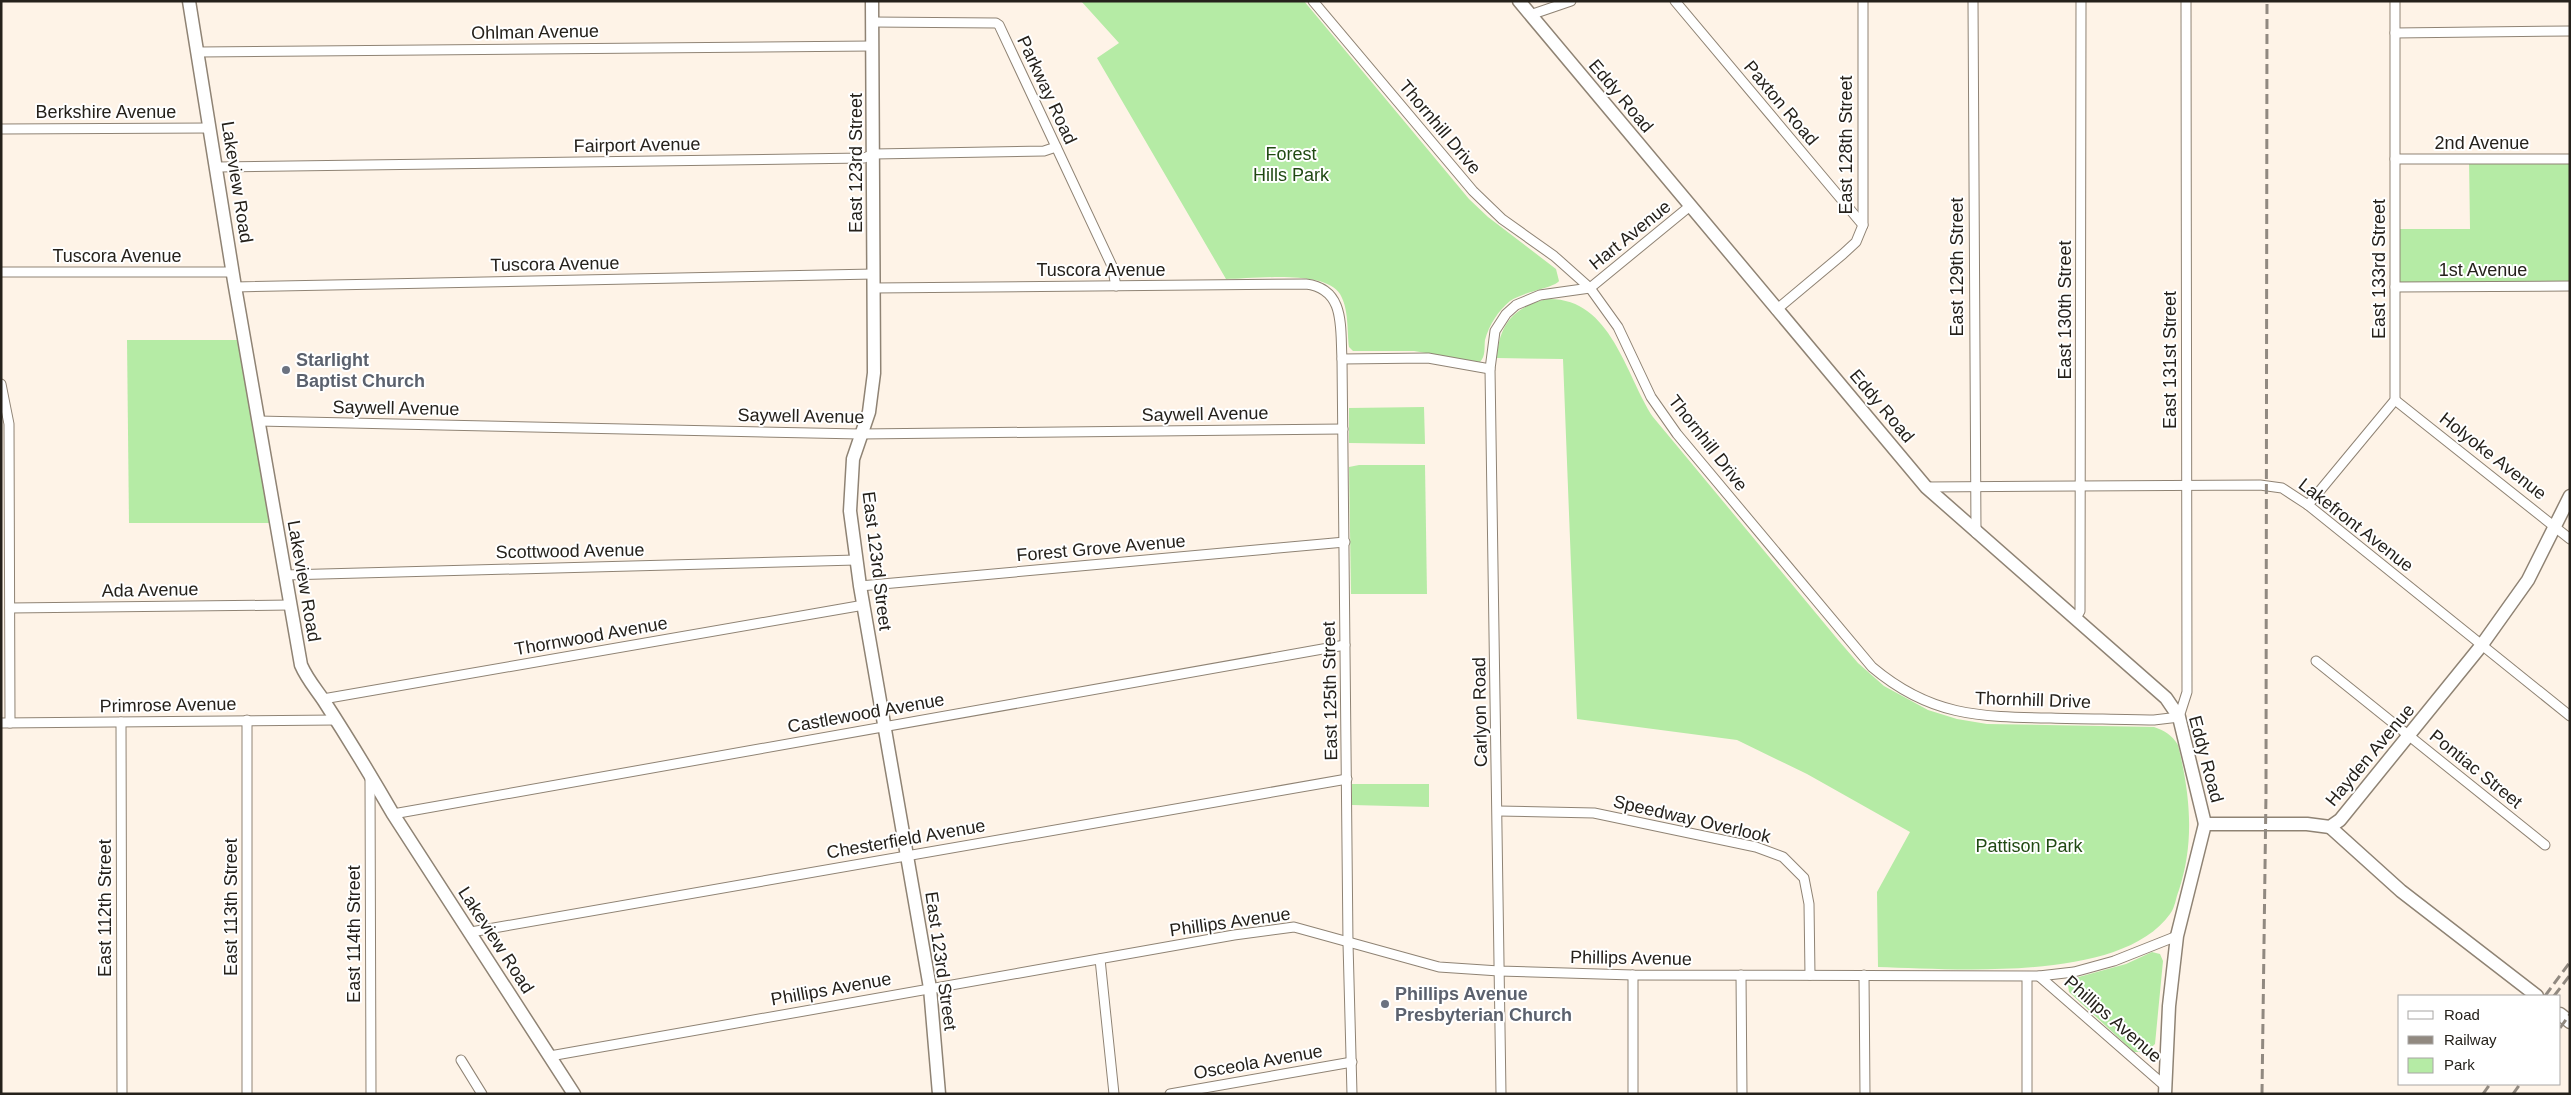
<svg xmlns="http://www.w3.org/2000/svg" width="2571" height="1095" viewBox="0 0 2571 1095" font-family="Helvetica,sans-serif">
<rect width="100%" height="100%" fill="#fef3e7"/>
<g fill="#b5eba5">
<path d="M1081,1H1304L1469,199L1488,217L1556,269L1559,281C1554,288 1522,292 1510,301C1498,311 1489,325 1485,340C1484,347 1486,356 1480,362L1414,351H1353L1349,347C1347,331 1349,309 1340,294C1324,269 1253,279 1226,279L1097,58L1119,43Z"/>
<path d="M2469,159H2570V286L2395,287L2396,229H2470Z"/>
<path d="M1547,299C1611,297 1625,374 1653,417L1839,641L1858,663L1884,686L1928,710L1957,719L1987,724L2154,727C2165,731 2172,735 2178,745C2190,794 2195,841 2179,890C2176,897 2175,908 2170,914C2121,983 1953,969 1878,967L1877,892L1910,832L1807,774L1737,740L1577,719L1563,359L1497,358C1499,324 1514,307 1547,299Z"/>
<path d="M127,340H244L276,523H129Z"/>
<path d="M1424,407L1425,444L1349,443V408Z"/>
<path d="M1359,465H1425L1427,594H1351L1349,467Z"/>
<path d="M1352,784H1429V807L1352,805Z"/>
<path d="M2152,952L2160,954L2163,961L2155,1044L2146,1052H2134L2069,992L2068,985L2075,978L2126,964Z"/>
</g>
<g fill="none" stroke-linecap="round" stroke-linejoin="round">
<defs>
<g id="street">
<path d="M1313,1L1473,191L1502,219L1554,256L1590,288L1618,327L1651,397L1677,434L1872,667C1930,716 1978,717 2051,718C2085,719 2120,719 2154,720L2179,717L2187,692L2186,1"/>
<path d="M1675,1L1863,225"/>
<path d="M1973,1L1976,533"/>
<path d="M1530,15L1571,1"/>
<path d="M872,22L996,23L999,25L1112,266L1116,286"/>
<path d="M2395,33L2570,31"/>
<path d="M199,52L872,46"/>
<path d="M1,129L210,128"/>
<path d="M2395,159H2570"/>
<path d="M217,167L864,158L874,154L1044,151L1056,147"/>
<path d="M1,272H233"/>
<path d="M235,287L874,274"/>
<path d="M2395,287L2570,286"/>
<path d="M874,288L1306,284C1346,289 1340,328 1342,359L1348,943L1352,1094"/>
<path d="M1776,310L1843,254L1856,242L1863,225V1"/>
<path d="M1342,359L1428,358L1490,369"/>
<path d="M1,384L9,424L10,723"/>
<path d="M2395,400L2570,539"/>
<path d="M258,421L860,434L1343,429"/>
<path d="M1926,487L2260,485L2282,488L2308,505L2570,716"/>
<path d="M2308,505L2395,400V1"/>
<path d="M285,575L856,560"/>
<path d="M860,586L1345,542"/>
<path d="M10,608L290,605"/>
<path d="M2076,618L2080,611L2081,1"/>
<path d="M2316,661L2545,845"/>
<path d="M323,699L864,605"/>
<path d="M247,720V1094"/>
<path d="M121,722L122,1094"/>
<path d="M1,723L336,720"/>
<path d="M370,777L371,1094"/>
<path d="M1498,811L1594,813L1756,847L1783,857L1804,878L1809,904L1810,975"/>
<path d="M393,814L1345,645"/>
<path d="M471,932L1347,779"/>
<path d="M1100,959L1114,1094"/>
<path d="M1633,975V1094"/>
<path d="M1741,975L1742,1094"/>
<path d="M1864,975L1865,1094"/>
<path d="M2039,976L2165,1086"/>
<path d="M2027,977V1094"/>
<path d="M550,1056L1234,935L1294,927L1439,967L1499,971L1633,975L2039,976L2074,972L2114,961L2177,936"/>
<path d="M461,1060L482,1094"/>
<path d="M1170,1094L1352,1062"/>
<path d="M1501,1094L1490,369L1495,331L1506,314L1516,305L1540,295L1590,288L1690,206"/>
</g>
<g id="secondary">
<path d="M189,1L234,281L301,665C307,679 316,689 324,701C348,738 371,776 393,814L574,1094"/>
<path d="M872,1L874,373L869,412L853,459L850,511L860,586L930,988L939,1094"/>
<path d="M1519,1L1926,487L2166,698L2179,717L2205,824"/>
<path d="M2330,827L2401,891L2537,996"/>
<path d="M2560,1014L2570,1022"/>
<path d="M2165,1094L2169,1006L2177,936L2205,824H2307L2330,827L2340,820L2481,646L2528,580L2570,496"/>
</g>
</defs>
<use href="#street" stroke="#8f8374" stroke-width="11"/>
<use href="#secondary" stroke="#8f8374" stroke-width="15"/>
<use href="#street" stroke="#fff" stroke-width="9"/>
<use href="#secondary" stroke="#fff" stroke-width="12"/>
<g stroke="#918980" stroke-width="3" stroke-dasharray="10 5" stroke-linecap="butt">
<path d="M2545,996L2570,962"/>
<path d="M2554,996L2570,975"/>
<path d="M2560,1028L2570,1014"/>
<path d="M2262,1094L2266,793L2267,1"/>
<path d="M2483,1094L2490,1084"/>
<path d="M2513,1094L2520,1084"/>
</g>
</g>
<g fill="#6b7280" stroke="#fff" stroke-width="2">
<circle cx="286" cy="370" r="5"/>
<circle cx="1385" cy="1004" r="5"/>
</g>
<g text-anchor="middle" stroke-width="4" stroke-linejoin="round" paint-order="stroke">
<g font-size="18" fill="#25211b" stroke="#fff">
<text transform="translate(535 32) rotate(-1)" y="6">Ohlman Avenue</text>
<text transform="translate(1047 90) rotate(65)" y="6">Parkway Road</text>
<text transform="translate(1621 96) rotate(50)" y="6">Eddy Road</text>
<text transform="translate(1781 103) rotate(50)" y="6">Paxton Road</text>
<text x="106" y="118">Berkshire Avenue</text>
<text transform="translate(1440 127) rotate(50)" y="6">Thornhill Drive</text>
<text x="2482" y="149">2nd Avenue</text>
<text transform="translate(637 145) rotate(-1)" y="6">Fairport Avenue</text>
<text transform="translate(1846 145) rotate(-90)" y="6">East 128th Street</text>
<text transform="translate(856 163) rotate(-90)" y="6">East 123rd Street</text>
<text transform="translate(237 182) rotate(81)" y="6">Lakeview Road</text>
<text transform="translate(1630 235) rotate(-39)" y="6">Hart Avenue</text>
<text x="117" y="262">Tuscora Avenue</text>
<text transform="translate(555 264) rotate(-1)" y="6">Tuscora Avenue</text>
<text transform="translate(1957 267) rotate(-90)" y="6">East 129th Street</text>
<text transform="translate(2379 269) rotate(-90)" y="6">East 133rd Street</text>
<text x="1101" y="276">Tuscora Avenue</text>
<text x="2483" y="276">1st Avenue</text>
<text transform="translate(2065 310) rotate(-90)" y="6">East 130th Street</text>
<text transform="translate(2170 360) rotate(-90)" y="6">East 131st Street</text>
<text transform="translate(1882 406) rotate(50)" y="6">Eddy Road</text>
<text transform="translate(396 408) rotate(1)" y="6">Saywell Avenue</text>
<text transform="translate(1205 414) rotate(-1)" y="6">Saywell Avenue</text>
<text transform="translate(801 416) rotate(1)" y="6">Saywell Avenue</text>
<text transform="translate(1708 443) rotate(52)" y="6">Thornhill Drive</text>
<text transform="translate(2493 456) rotate(38)" y="6">Holyoke Avenue</text>
<text transform="translate(2356 525) rotate(38)" y="6">Lakefront Avenue</text>
<text transform="translate(1101 548) rotate(-5)" y="6">Forest Grove Avenue</text>
<text transform="translate(570 551) rotate(-1)" y="6">Scottwood Avenue</text>
<text transform="translate(877 561) rotate(83)" y="6">East 123rd Street</text>
<text transform="translate(304 581) rotate(80)" y="6">Lakeview Road</text>
<text transform="translate(150 590) rotate(-1)" y="6">Ada Avenue</text>
<text transform="translate(591 636) rotate(-10)" y="6">Thornwood Avenue</text>
<text transform="translate(1330 691) rotate(-91)" y="6">East 125th Street</text>
<text transform="translate(2033 700) rotate(2)" y="6">Thornhill Drive</text>
<text transform="translate(168 705) rotate(-1)" y="6">Primrose Avenue</text>
<text transform="translate(1480 712) rotate(-91)" y="6">Carlyon Road</text>
<text transform="translate(866 713) rotate(-10)" y="6">Castlewood Avenue</text>
<text transform="translate(2370 755) rotate(-50)" y="6">Hayden Avenue</text>
<text transform="translate(2206 759) rotate(75)" y="6">Eddy Road</text>
<text transform="translate(2476 769) rotate(39)" y="6">Pontiac Street</text>
<text transform="translate(1692 819) rotate(13)" y="6">Speedway Overlook</text>
<text transform="translate(906 839) rotate(-10)" y="6">Chesterfield Avenue</text>
<text transform="translate(231 907) rotate(-90)" y="6">East 113th Street</text>
<text transform="translate(105 908) rotate(-90)" y="6">East 112th Street</text>
<text transform="translate(1230 922) rotate(-8)" y="6">Phillips Avenue</text>
<text transform="translate(354 934) rotate(-90)" y="6">East 114th Street</text>
<text transform="translate(496 940) rotate(57)" y="6">Lakeview Road</text>
<text transform="translate(1631 958) rotate(1)" y="6">Phillips Avenue</text>
<text transform="translate(941 961) rotate(82)" y="6">East 123rd Street</text>
<text transform="translate(831 989) rotate(-10)" y="6">Phillips Avenue</text>
<text transform="translate(2113 1019) rotate(41)" y="6">Phillips Avenue</text>
<text transform="translate(1258 1062) rotate(-10)" y="6">Osceola Avenue</text>
</g>
<g font-size="18" fill="#204912" stroke="#fff">
<text x="1291" y="160">Forest<tspan x="1291" dy="21">Hills Park</tspan></text>
<text x="2029" y="852">Pattison Park</text>
</g>
<g font-size="18" font-weight="bold" fill="#5b616d" stroke="#fff" text-anchor="start">
<text x="296" y="366">Starlight<tspan x="296" dy="21">Baptist Church</tspan></text>
<text x="1395" y="1000">Phillips Avenue<tspan x="1395" dy="21">Presbyterian Church</tspan></text>
</g>
</g>
<rect width="2571" height="1095" fill="none" stroke="#25211b" stroke-width="5"/>
<rect x="2398" y="995" width="162" height="90" fill="#ffffff" stroke="#a8a6a4"/>
<rect x="2408" y="1011" width="25" height="8" fill="#ffffff" stroke="#a8a6a4"/>
<text x="2444" y="1020" font-size="15" fill="#25211b">Road</text>
<rect x="2408" y="1036" width="25" height="8" fill="#918980" stroke="#a8a6a4"/>
<text x="2444" y="1045" font-size="15" fill="#25211b">Railway</text>
<rect x="2408" y="1058" width="25" height="15" fill="#b5eba5" stroke="#a8a6a4"/>
<text x="2444" y="1070" font-size="15" fill="#25211b">Park</text>
</svg>
